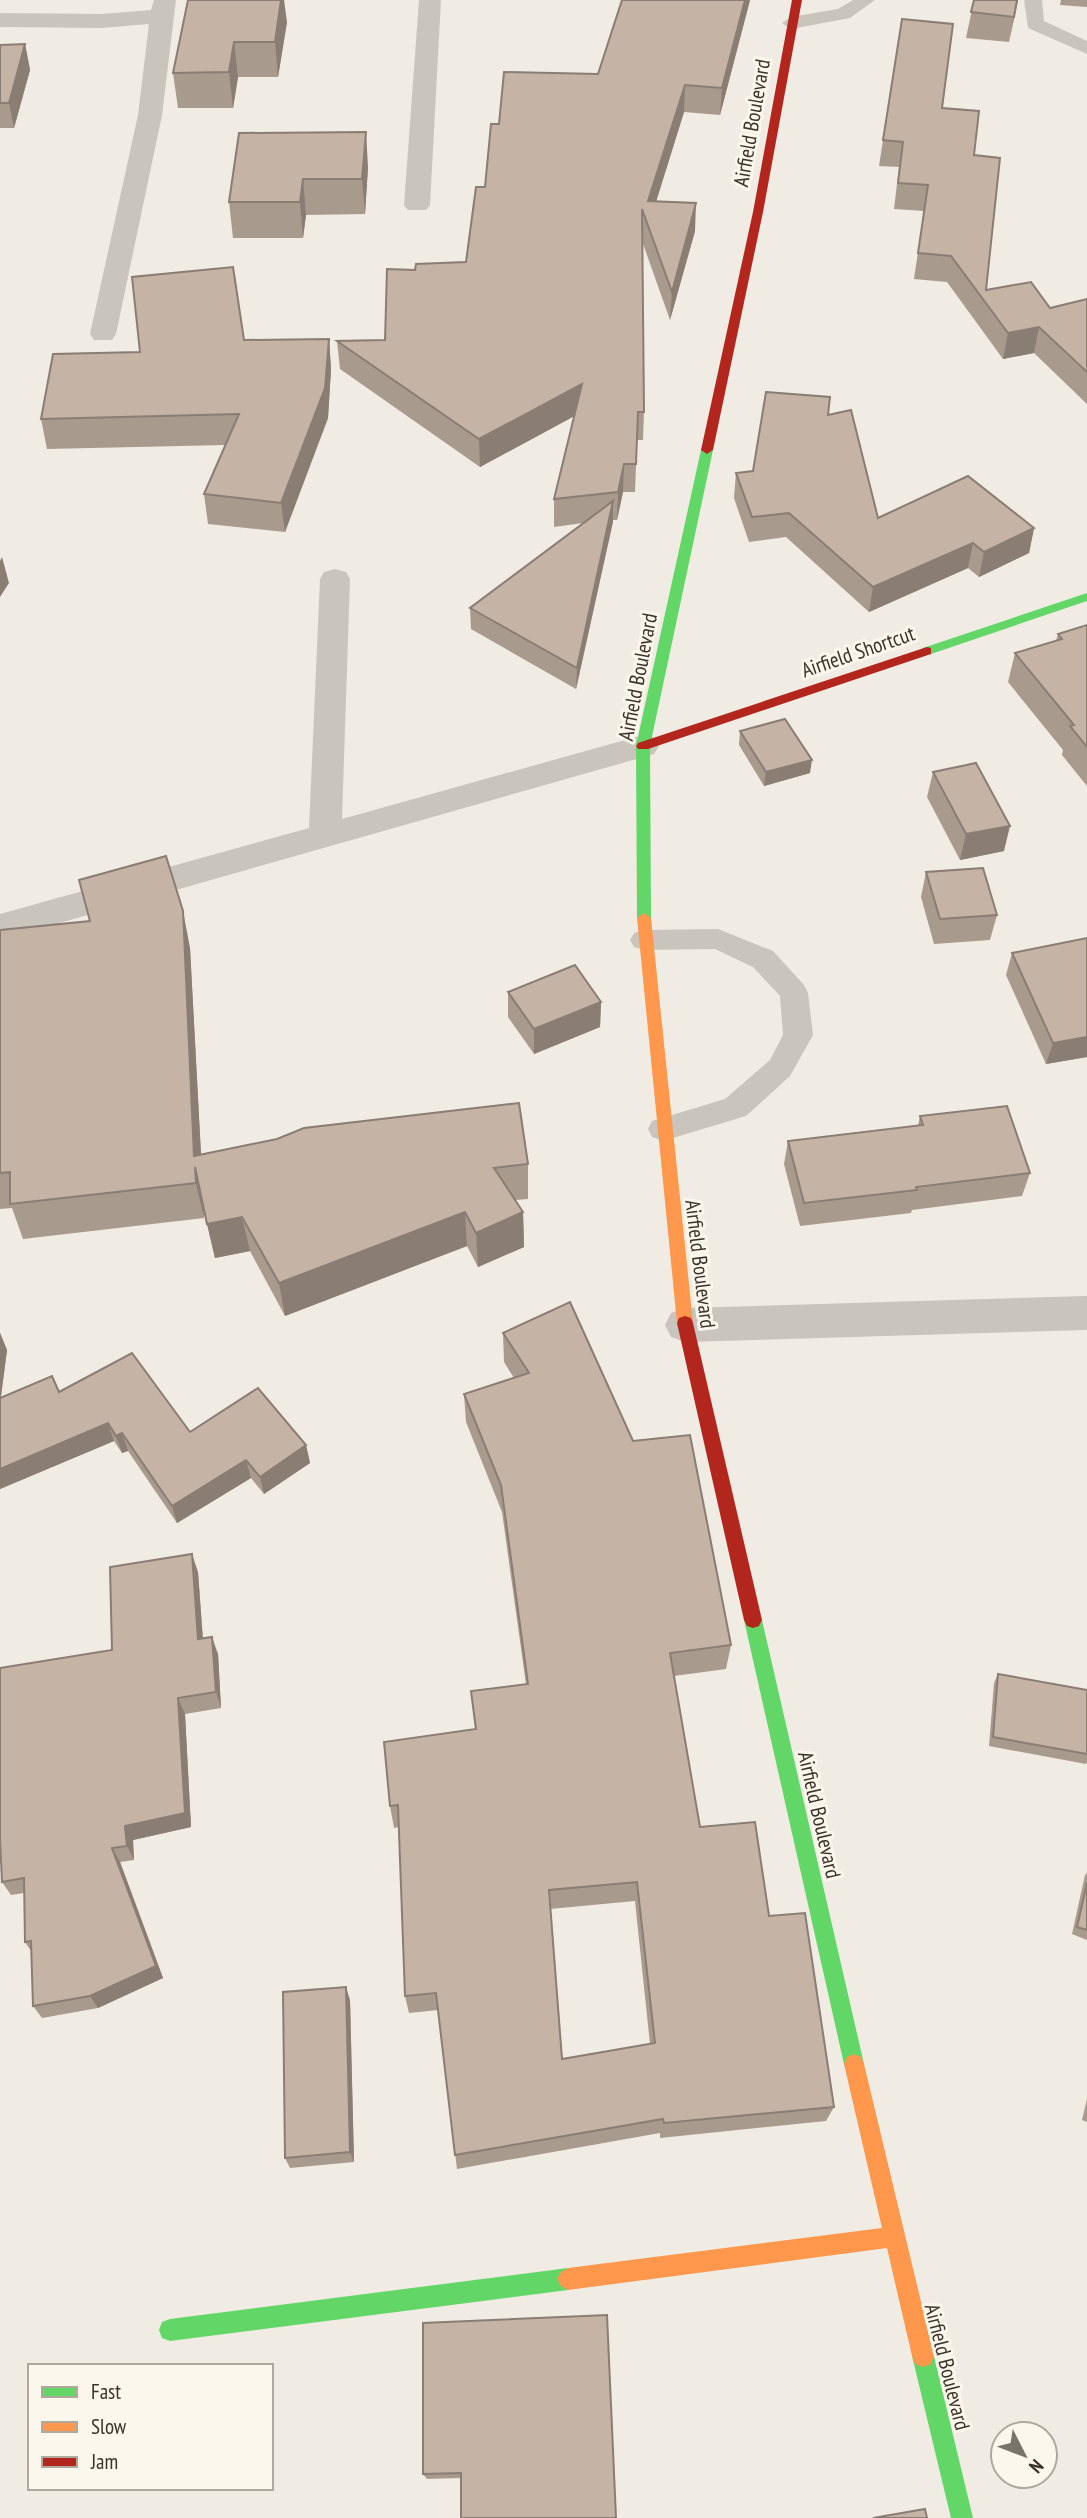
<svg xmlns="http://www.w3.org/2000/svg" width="1087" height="2518" viewBox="0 0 1087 2518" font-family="'PT Sans Narrow',sans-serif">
<rect width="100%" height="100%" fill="#f0ece4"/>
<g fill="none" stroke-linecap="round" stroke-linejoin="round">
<g fill="#c9c5bd" fill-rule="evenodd">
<path d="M853,0H875L850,18L791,29L782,23L791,17L838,9Z"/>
<path d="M1024,0H1042L1044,21L1087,41V54L1028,28Z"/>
<path d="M718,929L773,951L804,985L808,993L813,1035L790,1076L746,1116L663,1141L652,1137L648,1129L652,1121L725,1099L770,1060L783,1035L780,996L753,967L715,949L644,950L634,947L630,940L634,933L644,930Z"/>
</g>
<g fill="#c9c5bd" fill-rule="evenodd">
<path d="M154,0H176L162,115L116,334L112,340H94L90,334L138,115L149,24L102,28L0,27V13L102,14L151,10Z"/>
<path d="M419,0H441L430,205L426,210H408L404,205Z"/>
<path d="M335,569L346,572L350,579L342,819L643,735L654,738L659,746L654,754L0,940V914L309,828L320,579L324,572Z"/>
<path d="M1087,1296V1330L685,1342L671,1337L665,1325L671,1313L685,1308Z"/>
</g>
<g fill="#63d668" fill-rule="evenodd">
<path d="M707,446L713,450L650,746L651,918L644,923L637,918L636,746L701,450Z"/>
<path d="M1087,593V601L931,654L927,655L921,651L923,648Z"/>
<path d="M753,1612L759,1614L762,1620L864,2064L861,2071L854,2074L847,2071L844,2064L744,1620L747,1614Z"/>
<path d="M568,2268L575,2272L579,2279L575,2286L568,2290L170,2341L162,2338L159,2330L162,2322L170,2319Z"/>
<path d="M923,2345L931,2348L934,2356L973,2518H951L912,2356L915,2348Z"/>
</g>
<g fill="#ff974d" fill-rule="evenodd">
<path d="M644,913L651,918L693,1323L691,1328L685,1330L679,1328L677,1323L637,918Z"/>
<path d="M854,2054L861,2057L864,2064L934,2356L931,2364L923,2367L915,2364L912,2356L887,2248L568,2290L561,2286L557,2279L561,2272L568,2268L882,2228L844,2064L847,2057Z"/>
</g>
<g fill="#b3261e" fill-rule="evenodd">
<path d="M792,0H802L763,212L713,450L707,454L701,450L753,212Z"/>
<path d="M927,647L931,648V654L648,749H638L636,746L638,743Z"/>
<path d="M685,1316L691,1318L693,1323L762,1620L759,1626L753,1628L747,1626L744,1620L677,1323L679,1318Z"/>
</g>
</g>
<g fill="#a99a8e" fill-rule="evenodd">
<path d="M188,0L287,22L278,77H238L233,108H178L173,73Z"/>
<path d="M622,0H750L720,115L684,112L656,202L695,231L670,320L642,241L644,412L643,440H637L635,492H623L617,520H613L576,689L471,629L470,608L583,523L554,527V499L574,416L480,467L340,369L337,341L385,340L415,270L466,262L485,187L499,124L598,74Z"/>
<path d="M974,0H1018L1009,42L966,38Z"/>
<path d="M1061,0H1087V7L1060,5Z"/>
<path d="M25,44L30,70L14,128H0V45Z"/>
<path d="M942,108L974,155L986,290L1050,308L1087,299V404L1034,353L1003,359L947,282L914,279L924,211L894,209L899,167L879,166L883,140Z"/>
<path d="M239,133L368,167L365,214L306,215L303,238H233L229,202Z"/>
<path d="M329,339L331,369L328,418L285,532L208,524L204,494L225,445L47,449L41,419L140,352L244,340Z"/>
<path d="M828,415L878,518L1034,528L1029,553L979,577L968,568L869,612L786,537L749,542L734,498L736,473L753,471Z"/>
<path d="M1087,625V786L1062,755L1063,750L1008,682L1015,653L1056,641L1058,634Z"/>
<path d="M740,731L810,773L764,786L739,745Z"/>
<path d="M933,772L1004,851L960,860L927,797Z"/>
<path d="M926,872L997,915L990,940L934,944L921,897Z"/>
<path d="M0,930L190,948L201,1155L528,1164V1199L515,1200L523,1212L524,1247L478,1267L467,1246L285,1316L250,1251L215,1258L203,1206L204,1218L23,1239L12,1208L0,1209Z"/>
<path d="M1087,938V1057L1046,1064L1006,975L1012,953Z"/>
<path d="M508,992L601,1002L600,1027L534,1054L508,1017Z"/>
<path d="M920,1116L1030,1173L1022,1196L912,1210L911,1213L800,1226L784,1164L788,1141L918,1126Z"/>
<path d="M0,1333L7,1350L1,1397L59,1392L190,1432L306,1445L310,1463L264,1494L251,1478L177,1523L128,1451L122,1453L114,1441L0,1489Z"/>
<path d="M503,1333L633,1441L731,1645L726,1669L674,1676L700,1827L769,1916L834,2107L826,2121L660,2138V2133L457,2169L438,2010L409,2013L405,1996L399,1827L394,1828L390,1806L475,1729L471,1691L526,1684L502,1512L466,1422L464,1394L514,1378L504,1362ZM635,1901L650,2044L562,2059L550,1909Z"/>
<path d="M198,1572L203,1639L218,1654L221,1708L185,1714L191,1827L133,1840L134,1860L120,1862L163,1978L98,2008L42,2018L33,2006L31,1951L25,1942L24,1893L11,1895L2,1882L1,1855H0V1668L112,1650Z"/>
<path d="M998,1674L1087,1690V1762L1086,1764L989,1746L994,1683Z"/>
<path d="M1087,1873V1940L1072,1934L1085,1875Z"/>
<path d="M350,2000L354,2162L290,2168L285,2158Z"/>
<path d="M1087,2099V2122L1082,2120Z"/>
<path d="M423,2323L616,2518L461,2478L427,2479L423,2474Z"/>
</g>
<g fill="#8a7d74">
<path d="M281,0H284L287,22L278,77L275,42Z"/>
<path d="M745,0H750L720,115L722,88Z"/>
<path d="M1017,0H1018L1009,42Z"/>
<path d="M234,42L238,77L233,108L229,72Z"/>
<path d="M25,44L30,70L14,128L9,103Z"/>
<path d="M685,85L684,112L648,227V201Z"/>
<path d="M366,132L368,167L365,214L362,179Z"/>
<path d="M303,179L306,215L303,238L300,202Z"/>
<path d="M696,203L695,231L670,320L672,292Z"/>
<path d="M1039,327L1034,353L1003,359L1008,333Z"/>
<path d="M329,339L331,369L328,418L285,532L281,503Z"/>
<path d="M582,384V412L480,467L479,439Z"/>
<path d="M624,464L623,492L617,520L618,492Z"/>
<path d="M613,501V522L576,689L577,668Z"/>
<path d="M1034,528L1029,553L979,577L984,552Z"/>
<path d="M973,543L968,568L869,612L873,587Z"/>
<path d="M2,557L9,583L0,597V561Z"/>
<path d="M812,760L810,773L764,786L766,772Z"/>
<path d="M1010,826L1004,851L960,860L966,834Z"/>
<path d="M183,911L190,948L203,1191L194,1156Z"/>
<path d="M601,1002L600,1027L534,1054V1029Z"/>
<path d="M1087,1037V1057L1046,1064L1053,1043Z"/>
<path d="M195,1167L203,1202L204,1218L196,1183Z"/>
<path d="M465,1212L467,1246L285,1316L279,1283Z"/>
<path d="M523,1212L524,1247L478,1267L476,1233Z"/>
<path d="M242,1217L250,1251L215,1258L207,1224Z"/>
<path d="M0,1333L7,1350L0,1403Z"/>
<path d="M108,1423L114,1441L0,1489V1469Z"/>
<path d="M122,1433L128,1451L122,1453L116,1436Z"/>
<path d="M306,1445L310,1463L264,1494L260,1477Z"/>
<path d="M246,1460L251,1478L177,1523L172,1506Z"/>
<path d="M192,1554L198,1572L204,1656L198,1639Z"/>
<path d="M212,1637L218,1654L221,1708L216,1692Z"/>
<path d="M178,1698L185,1714L191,1827L133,1840L134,1860L127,1846L125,1826Z"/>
<path d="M112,1848L120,1862L163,1978L98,2008L90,1996Z"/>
<path d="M346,1987L350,2000L354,2162L350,2152Z"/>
</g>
<g fill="#c5b3a5" stroke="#8a7d74" stroke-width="2" fill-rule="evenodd">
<path d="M188,0H281L275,42H234L229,72L173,73Z"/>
<path d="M622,0H745L722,88L685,85L648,201L696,203L672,292L642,209L644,412H638L636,464H624L618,492L554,499L582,384L479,439L337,341L385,340L387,269L415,270L416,264L466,262L476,187H485L491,124H499L504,72L598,74Z"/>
<path d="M974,0H1017L1014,17L971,12Z"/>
<path d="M902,19L953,24L942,108L979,111L974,155L1000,158L986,290L1031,282L1050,308L1087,299V372L1039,327L1008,333L951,256L918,253L928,185L898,183L903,142L883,140Z"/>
<path d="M25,44L9,103H0V45Z"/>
<path d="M366,132L362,179H303L300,202H229L239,133Z"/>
<path d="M233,267L244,340L329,339L325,388L281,503L204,494L239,414L41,419L53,354L140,352L132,277Z"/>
<path d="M766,392L830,397L828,415L851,410L878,518L968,476L1034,528L984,552L973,543L873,587L789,513L752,517L736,473L753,471Z"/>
<path d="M613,501L577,668L470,608Z"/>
<path d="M1087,625V747L1070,726L1074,725L1015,653L1062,639L1058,634Z"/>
<path d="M785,719L812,760L766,772L740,731Z"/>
<path d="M976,763L1010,826L966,834L933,772Z"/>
<path d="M166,856L183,911L194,1156L277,1139L304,1128L519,1103L528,1164L494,1168L523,1212L476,1233L465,1212L279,1283L242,1217L207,1224L195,1167L196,1183L10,1204V1172L0,1173V930L90,921L79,880Z"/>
<path d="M983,868L997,915L940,919L926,872Z"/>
<path d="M1087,938V1037L1053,1043L1012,953Z"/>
<path d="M575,965L601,1002L534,1029L508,992Z"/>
<path d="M1007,1106L1030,1173L916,1187L917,1190L804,1203L788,1141L923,1125L920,1116Z"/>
<path d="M570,1302L633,1441L690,1435L731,1645L670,1653L700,1827L755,1822L769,1916L805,1913L834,2107L664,2123L663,2119L455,2155L436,1993L405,1996L398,1805L390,1806L384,1742L476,1729L471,1691L528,1684L501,1485L464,1394L529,1373L503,1333ZM637,1882L655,2043L562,2059L549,1890Z"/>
<path d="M132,1353L190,1432L258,1388L306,1445L260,1477L246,1460L172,1506L122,1433L116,1436L108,1423L0,1469V1398L52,1376L59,1392Z"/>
<path d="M192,1554L198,1639L212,1637L216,1692L178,1698L185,1813L125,1826L127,1846L112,1848L156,1966L90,1996L33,2006L31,1941L25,1942L24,1878L2,1882L0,1839V1668L112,1650L110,1567Z"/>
<path d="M998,1674L1087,1690V1754L993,1737Z"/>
<path d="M1087,1883V1930L1077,1927Z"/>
<path d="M346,1987L350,2152L285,2158L283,1992Z"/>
<path d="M607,2315L616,2518H461V2473L423,2474V2323Z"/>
<path d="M925,2509L927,2518H873Z"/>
</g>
<g text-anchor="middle" stroke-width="6" stroke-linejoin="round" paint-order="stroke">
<g font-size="21" fill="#3b322a" stroke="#fbf7ec">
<text transform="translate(752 123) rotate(-80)" y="7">Airfield Boulevard</text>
<text transform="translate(858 652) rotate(-19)" y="7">Airfield Shortcut</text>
<text transform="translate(638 677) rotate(-79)" y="7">Airfield Boulevard</text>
<text transform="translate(700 1264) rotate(83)" y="7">Airfield Boulevard</text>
<text transform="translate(819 1815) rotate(77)" y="7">Airfield Boulevard</text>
<text transform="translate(947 2367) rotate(76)" y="7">Airfield Boulevard</text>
</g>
</g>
<rect x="28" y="2364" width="245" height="126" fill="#fbf7ec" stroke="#aea89e" stroke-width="2"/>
<rect x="42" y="2387" width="35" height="10" fill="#63d668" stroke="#aea89e" stroke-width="2"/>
<text x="91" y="2399" font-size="21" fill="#3b322a">Fast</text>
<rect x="42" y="2422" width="35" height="10" fill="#ff974d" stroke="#aea89e" stroke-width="2"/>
<text x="91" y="2434" font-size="21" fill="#3b322a">Slow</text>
<rect x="42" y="2457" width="35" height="10" fill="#b3261e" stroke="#aea89e" stroke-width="2"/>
<text x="91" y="2469" font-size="21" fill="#3b322a">Jam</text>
<g transform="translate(1024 2455) rotate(132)"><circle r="33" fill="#fbf7ec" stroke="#aea89e" stroke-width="2"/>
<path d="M0-5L12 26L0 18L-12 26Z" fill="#7a736b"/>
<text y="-10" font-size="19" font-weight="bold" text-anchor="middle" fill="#3b322a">N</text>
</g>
</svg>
